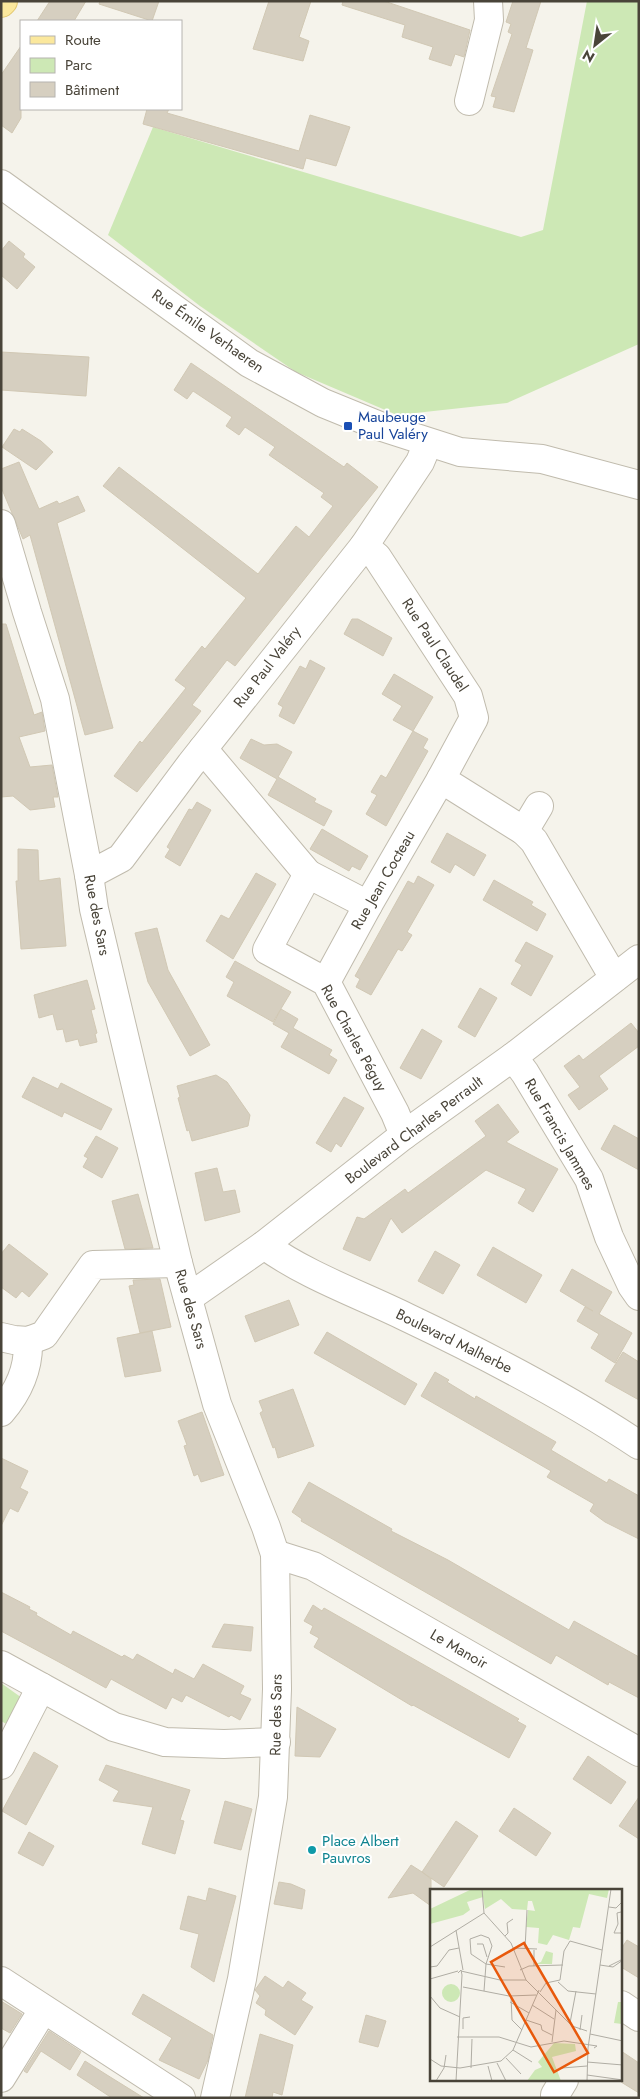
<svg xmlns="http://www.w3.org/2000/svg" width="640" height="2099" viewBox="0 0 640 2099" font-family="Jost,sans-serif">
<rect width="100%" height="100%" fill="#f5f3eb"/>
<g fill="#cde8b5">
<path d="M587,1H639V344L507,403L397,415L296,372L200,306L108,235L153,127L521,237L543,230Z"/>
<path d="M1,1683L22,1698L10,1726L1,1721Z"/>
</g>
<g fill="#d6cfc0" stroke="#d1c8b4">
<path d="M50,1H86L74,21H37Z"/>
<path d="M100,1H159L152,21L99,4Z"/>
<path d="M269,1H311L299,37L309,41L303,61L253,49Z"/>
<path d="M343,1H384L470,30L464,57L455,54L451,66L429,59L433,47L402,37L405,25L342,5Z"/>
<path d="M513,1H541L526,48L533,50L514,112L493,107L496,97L491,96L512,34L508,32L511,24L506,22Z"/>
<path d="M21,46V118L12,133L1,125V75Z"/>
<path d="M147,109H169L167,113L299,151L310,115L350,127L336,166L306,158L303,169L143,124Z"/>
<path d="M9,241L25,254L23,257L35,267L17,289L1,275V251Z"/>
<path d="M1,352L89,357L86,396L1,390Z"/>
<path d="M191,363L344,467L347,463L378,487L235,666L227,660L217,673L192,705L201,711L137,792L114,776L140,741L142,743L186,688L175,680L202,646L205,649L246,598L103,486L119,467L258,574L296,526L309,537L333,506L321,497L324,493L269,455L275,447L245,427L239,435L226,426L232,417L193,391L187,399L174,390Z"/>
<path d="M14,429L20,432L22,429L41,441L53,452L36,470L2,447Z"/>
<path d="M19,462L39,509L57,501L59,504L78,496L85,511L57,523L113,728L85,735L30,535L23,539L1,487V469Z"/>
<path d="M352,619H358L392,638L383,656L344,634Z"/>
<path d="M1,624H6L34,715L42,712L45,731L19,737L30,767L52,765L58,797H53L55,807L30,810L13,796L1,797Z"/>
<path d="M310,660L325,668L294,724L279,716L283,707L278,704L300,666L306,669Z"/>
<path d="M394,674L433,697L413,731L393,720L402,706L382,694Z"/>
<path d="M413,731L428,739L423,748L428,751L386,826L366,814L377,795L371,792L381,775L386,778Z"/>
<path d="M251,739L264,745L277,744L292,752L278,777L316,799L314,802L332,811L324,826L268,795L277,779L240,758Z"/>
<path d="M197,802L211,810L180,866L165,857L170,849L167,847L189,809L192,810Z"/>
<path d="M322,829L368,856L360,870L352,866L349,871L310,849Z"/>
<path d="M447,833L486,855L474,876L455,864L450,873L431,862Z"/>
<path d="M18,849L38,850L39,881L60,878L66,946L21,949L16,881H18Z"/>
<path d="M256,873L276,884L233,959L206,941L221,915L229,919Z"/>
<path d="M418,876L434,885L407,932L412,935L402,951L398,949L371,995L356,987L360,979L355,976L408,881L414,884Z"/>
<path d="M494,880L533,902L531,905L546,914L537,931L483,900Z"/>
<path d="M157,928L168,970L210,1045L190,1056L148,982L135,933Z"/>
<path d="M526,942L553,956L531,996L511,984L522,965L515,961Z"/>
<path d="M235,961L291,992L273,1022L227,996L234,982L226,977Z"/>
<path d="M87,980L95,1009L91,1010L97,1033L95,1034L97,1042L80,1046L78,1039L66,1042L63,1029L57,1030L53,1014L39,1018L34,995Z"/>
<path d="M480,988L497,998L475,1037L458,1027Z"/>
<path d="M281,1009L298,1019L293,1028L332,1050L329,1055L337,1060L329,1074L281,1047L289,1033L273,1024Z"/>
<path d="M631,1023L639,1033V1046L599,1076L608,1089L579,1110L568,1095L580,1087L564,1066L579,1055L583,1060Z"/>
<path d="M422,1029L442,1041L421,1079L400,1068Z"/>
<path d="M216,1075L227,1082L250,1115L248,1126L192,1141L189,1130L187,1131L178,1098L180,1097L177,1086Z"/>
<path d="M33,1077L58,1089L61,1083L112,1109L101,1130L64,1112L62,1117L22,1097Z"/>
<path d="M344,1097L364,1108L341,1147L336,1143L331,1152L316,1143Z"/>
<path d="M498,1104L519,1132L506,1142L558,1169L533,1212L518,1203L526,1189L486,1170L402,1233L391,1218L370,1261L343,1249L357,1217L364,1219L405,1189L408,1193L486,1136L475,1121Z"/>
<path d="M614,1125L639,1139V1170L601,1149Z"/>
<path d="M96,1136L118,1148L102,1178L83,1167L88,1158L84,1156Z"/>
<path d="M217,1168L223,1192L235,1190L240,1212L205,1221L195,1173Z"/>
<path d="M138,1194L153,1248L125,1249L112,1201Z"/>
<path d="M9,1244L48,1274L29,1297L22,1291L16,1298L1,1287V1254Z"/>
<path d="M493,1247L542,1275L526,1303L477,1275Z"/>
<path d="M435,1251L460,1265L443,1294L418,1281Z"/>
<path d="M572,1269L612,1292L599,1314L632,1333L615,1363L591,1348L599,1334L577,1321L585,1307L593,1311L560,1291Z"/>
<path d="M160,1279L171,1327L140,1333L129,1286L134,1285L133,1280Z"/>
<path d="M289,1300L299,1325L255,1342L245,1316Z"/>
<path d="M152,1331L161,1371L125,1377L117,1338Z"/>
<path d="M327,1332L417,1384L405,1405L314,1353Z"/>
<path d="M623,1352L639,1362V1400L605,1381Z"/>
<path d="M435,1372L449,1380L447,1382L475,1399L476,1396L556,1442L551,1450L607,1483L609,1479L639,1496V1539L605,1522L590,1511L594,1504L547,1477L551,1471L421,1396Z"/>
<path d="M293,1389L314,1446L278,1458L275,1447L273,1448L260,1413L263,1411L259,1401Z"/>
<path d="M202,1412L224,1475L201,1482L198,1474L194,1476L184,1446L187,1445L178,1421Z"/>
<path d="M1,1458L28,1471L20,1488L28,1492L18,1512L10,1508L1,1526Z"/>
<path d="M309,1482L392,1529L391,1531L448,1560L569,1630L574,1621L639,1657V1698L609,1682L608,1685L556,1655L551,1664L301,1521L302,1519L292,1512Z"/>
<path d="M1,1592L30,1607L29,1609L37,1613L36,1615L71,1635L73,1631L122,1657L124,1655L133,1660L137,1654L173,1674L175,1669L194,1679L203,1664L244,1686L240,1694L251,1699L240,1720L231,1715L229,1717L186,1695L182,1702L172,1697L166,1709L111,1679L106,1688L57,1661L1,1631Z"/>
<path d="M313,1605L322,1611L324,1608L519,1719L517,1721L526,1726L509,1758L413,1705L412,1706L314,1647L319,1638L310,1633L313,1626L304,1621Z"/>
<path d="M224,1624L253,1627L251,1651L212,1647Z"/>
<path d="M297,1707L336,1729L320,1757L295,1756Z"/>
<path d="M34,1752L58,1766L26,1825L2,1811Z"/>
<path d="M588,1756L626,1782L611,1804L573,1779Z"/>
<path d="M106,1765L190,1790L180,1820L184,1821L175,1854L142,1844L153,1807L113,1801L119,1791L99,1780Z"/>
<path d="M639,1797V1839L619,1826Z"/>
<path d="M225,1801L252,1809L241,1850L214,1843Z"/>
<path d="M514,1808L551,1833L536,1856L499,1831Z"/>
<path d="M456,1821L478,1836L444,1887L422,1872L431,1879V1906L413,1893L388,1898L411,1865L422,1872Z"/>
<path d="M29,1832L54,1846L43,1866L18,1853Z"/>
<path d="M279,1882L291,1884L305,1890L302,1909L274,1904Z"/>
<path d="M209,1888L236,1896L214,1982L191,1967L199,1934L180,1929L188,1896L206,1901Z"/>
<path d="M627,1940L639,1947V1978L621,1967V1949Z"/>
<path d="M265,1976L283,1988L288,1981L306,1993L301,2000L313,2007L295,2035L265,2015L266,2010L256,2003L260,1996L255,1990Z"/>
<path d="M143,1994L213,2035L208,2060L199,2079L159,2060L172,2038L132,2014Z"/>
<path d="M1,2001L22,2014L10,2033L1,2028Z"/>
<path d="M366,2015L386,2021L378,2047L359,2042Z"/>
<path d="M49,2031L81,2052L70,2070L41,2051L27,2073L24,2071Z"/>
<path d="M260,2034L293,2045L282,2095L273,2092L272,2098H245Z"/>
<path d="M621,2051L639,2063V2093L621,2082Z"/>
<path d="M85,2061L107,2075L144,2098H112L77,2075Z"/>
</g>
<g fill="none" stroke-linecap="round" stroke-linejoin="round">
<defs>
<g id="minor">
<path d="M469,101L489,20L488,1"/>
<path d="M1,184L249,363L323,403L382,427L460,452L542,459L639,485"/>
<path d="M1,524L27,612L55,699L89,875L94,909L178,1263L217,1404L266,1527L275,1554L277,1689L273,1797L242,1979L215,2098"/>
<path d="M364,546L377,557L468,696L474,718L441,779L524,831L534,841L614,978"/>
<path d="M203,749L308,874L267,950L326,982L395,1113L404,1135"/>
<path d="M524,831L539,806"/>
<path d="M308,874L368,905"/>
<path d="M89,875L121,858L191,764L364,546L420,462L428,443"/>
<path d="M326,982L368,905L441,779"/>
<path d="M513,1057L525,1073L589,1179L609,1237L632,1286L639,1296"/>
<path d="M264,1245C307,1276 359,1294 406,1317C486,1355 565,1396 639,1445"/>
<path d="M188,1298L264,1245L404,1135L513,1057L639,959"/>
<path d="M1,1337L14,1340L28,1341L44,1335L93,1265L178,1263"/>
<path d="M1,1412C19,1391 29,1369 28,1341"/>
<path d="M275,1554L313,1566L639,1752"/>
<path d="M1,1665L114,1727L165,1742L224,1744L276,1742"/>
<path d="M1,1765L41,1687"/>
<path d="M1,1981L181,2098"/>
<path d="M621,2005L639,2017"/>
<path d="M1,2078L43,2010"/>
<path d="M555,2095L564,2080"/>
</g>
<path id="major" d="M1,3L3,1"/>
</defs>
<use href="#minor" stroke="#c0bbad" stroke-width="30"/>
<use href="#major" stroke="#e1c76d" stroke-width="30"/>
<use href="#minor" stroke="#fff" stroke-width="28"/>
<use href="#major" stroke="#fbe89d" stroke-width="28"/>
</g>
<rect fill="#1a4fb4" stroke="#fff" stroke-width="2" x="343" y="421" width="10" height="10" rx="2.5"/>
<circle fill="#0f9aa8" stroke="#fff" stroke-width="2" cx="312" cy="1850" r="5"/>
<g text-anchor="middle" stroke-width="4" stroke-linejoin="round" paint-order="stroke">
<g font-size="15" fill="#494439" stroke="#fff">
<text transform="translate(208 331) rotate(35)" y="5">Rue Émile Verhaeren</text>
<text transform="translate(435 645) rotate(57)" y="5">Rue Paul Claudel</text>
<text transform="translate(267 667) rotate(-52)" y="5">Rue Paul Valéry</text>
<text transform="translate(383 880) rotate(-60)" y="5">Rue Jean Cocteau</text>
<text transform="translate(97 915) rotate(79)" y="5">Rue des Sars</text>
<text transform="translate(354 1038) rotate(61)" y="5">Rue Charles Péguy</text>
<text transform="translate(414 1130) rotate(-37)" y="5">Boulevard Charles Perrault</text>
<text transform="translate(560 1134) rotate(60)" y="5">Rue Francis Jammes</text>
<text transform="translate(191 1309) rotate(74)" y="5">Rue des Sars</text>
<text transform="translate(454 1341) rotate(26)" y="5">Boulevard Malherbe</text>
<text transform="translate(459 1649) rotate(30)" y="5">Le Manoir</text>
<text transform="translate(276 1715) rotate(-89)" y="5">Rue des Sars</text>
</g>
<g font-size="15" fill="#164399" stroke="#fff" text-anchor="start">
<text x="358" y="422">Maubeuge<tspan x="358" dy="17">Paul Valéry</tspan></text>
</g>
<g font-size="15" fill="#0d838f" stroke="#fff" text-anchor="start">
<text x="322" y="1846">Place Albert<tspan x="322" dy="17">Pauvros</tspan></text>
</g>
</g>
<g transform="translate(430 1889)">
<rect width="192" height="192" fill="#f5f3eb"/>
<path d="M42,0H179L177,9L159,5L150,39L143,38L139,51L123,46L117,56L108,54L109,39L96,38L98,21L105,22L102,12H98L97,21L82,20L71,10L55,20L53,8L37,13L40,21L33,26L0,35V20ZM116,62L123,64L122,75H105L111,73ZM12 104a9 9 0 1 1 18 0a9 9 0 1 1-18 0ZM188,113H192V135L184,134ZM124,154L145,155L146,162L122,168L131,192H97L105,181L112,178L108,173Z" fill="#cde8b5"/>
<path fill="none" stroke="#b0ada4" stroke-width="1" d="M52,0L54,24L81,54L96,91L142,137L157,142M179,18L186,19L193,12M191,23L187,24L188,35L184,44H193M26,41L33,81M75,47L78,44L77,34L83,30M47,55H53L57,68M0,58L54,24M83,59L107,60M95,60L97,21M104,61V77M170,76L183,78L193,71M179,77L193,70M0,78L7,77L19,61L29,59M90,81L99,77L133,76M31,82L70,91H96M0,90L28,82M128,93L138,102L166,105M33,98L79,107L106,106M54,102L56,75L41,65L40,50L51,46L59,49L62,57L56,75L75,78M110,103L116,94L130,91L134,62L140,52L172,61M0,107L10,119L30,128M81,107L82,131L92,141M80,113L99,124M102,116L124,130M96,131L111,136L112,141L122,146M140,134L146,102M33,140V129L40,128M150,141L152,126M160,145L193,152M27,148H69L101,158L134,152L167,157L164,159M122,153L126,121M83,161L102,173M76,169L91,185M0,170L11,177L30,179L71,172L83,161L109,101M157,173L193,176M67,174L76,192M58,177L62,192M41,179L42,150M132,179L157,177M157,186L193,191M6,192L14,179L16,166M26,192L32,86L31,81L28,84M157,192L158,159L181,0"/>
<path fill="#e8590c" fill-opacity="0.15" stroke="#e8590c" stroke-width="2.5" d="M94,54L158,164L124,183L61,73Z"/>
<rect width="192" height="192" fill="none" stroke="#494439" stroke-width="2.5"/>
</g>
<rect width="640" height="2099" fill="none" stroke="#494439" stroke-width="5"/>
<rect x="20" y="20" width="162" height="90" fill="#ffffff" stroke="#b6b4b0"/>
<rect x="30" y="36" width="25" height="8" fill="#fbe89d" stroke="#b6b4b0"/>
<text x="65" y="45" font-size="15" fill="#494439">Route</text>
<rect x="30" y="58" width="25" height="15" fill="#cde8b5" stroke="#b6b4b0"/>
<text x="65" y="70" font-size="15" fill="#494439">Parc</text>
<rect x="30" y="82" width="25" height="15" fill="#d6cfc0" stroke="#b6b4b0"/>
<text x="65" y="95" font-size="15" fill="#494439">Bâtiment</text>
<g transform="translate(595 45) rotate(210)" stroke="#ffffff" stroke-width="4" paint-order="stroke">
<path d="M0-4L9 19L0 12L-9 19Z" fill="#494439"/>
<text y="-8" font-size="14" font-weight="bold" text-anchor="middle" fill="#494439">N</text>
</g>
</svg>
